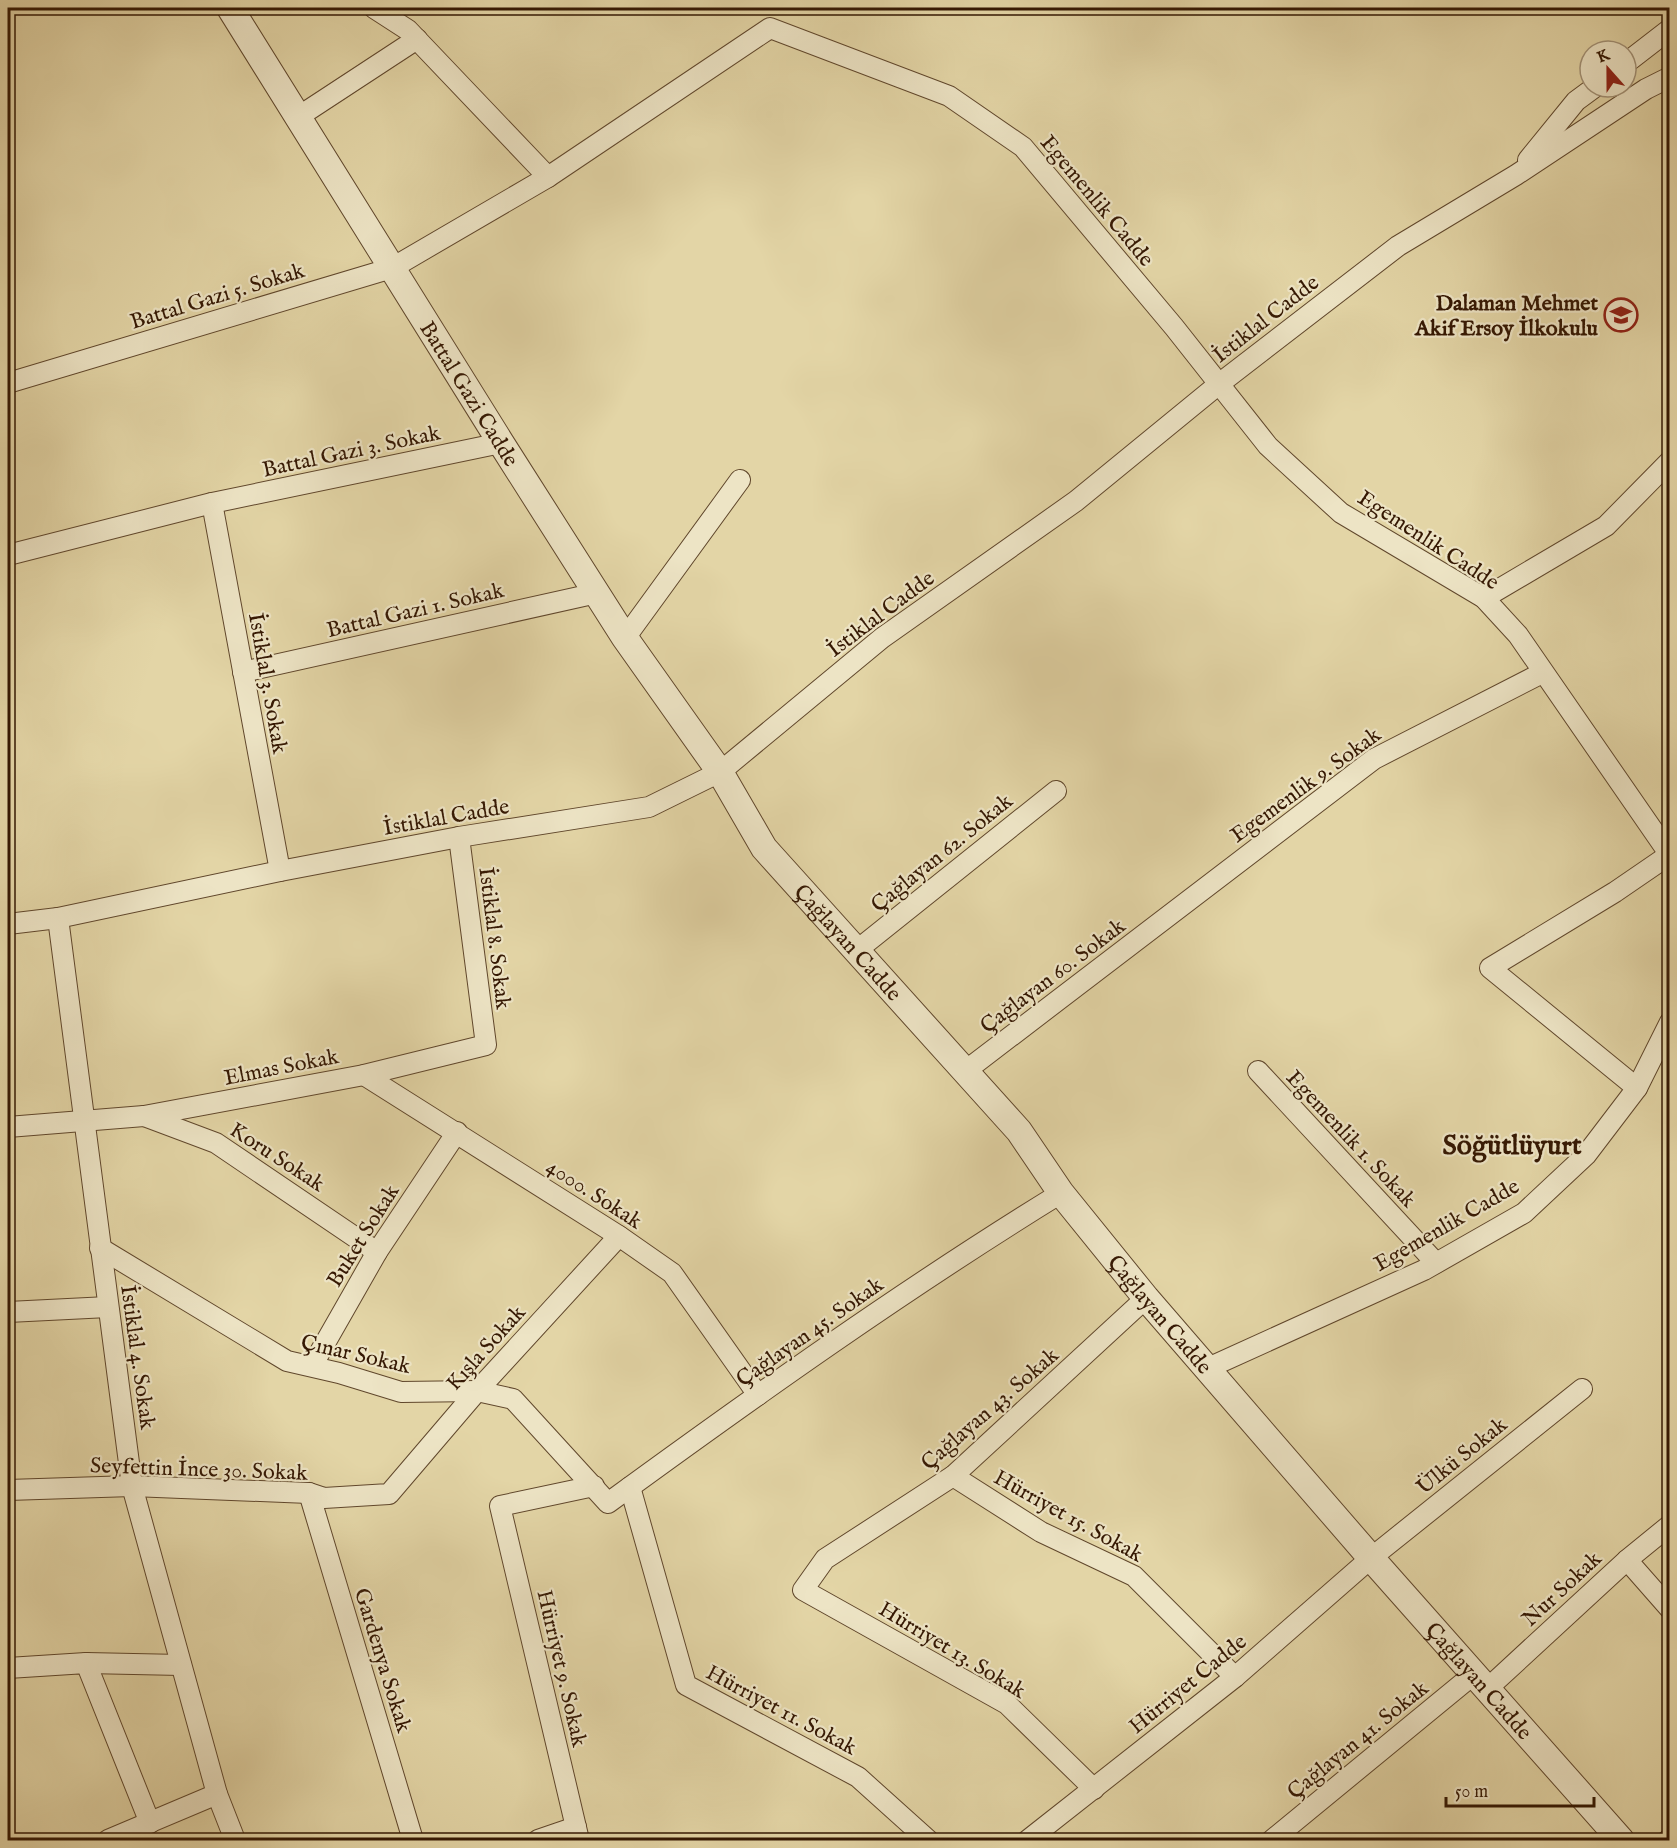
<svg xmlns="http://www.w3.org/2000/svg" width="1677" height="1848" viewBox="0 0 1677 1848" font-family="'IM FELL English',serif">
<rect width="100%" height="100%" fill="#e3d5a6"/>
<filter id="stains"><feTurbulence type="fractalNoise" baseFrequency=".00333" numOctaves="4"/><feColorMatrix values="0 0 0 0 .2 0 0 0 0 .09 0 0 0 0 .02 0 0 0 .5 -.17"/></filter>
<radialGradient id="worn" r=".72"><stop offset=".6" stop-color="#630" stop-opacity="0"/><stop offset="1" stop-color="#630" stop-opacity=".3"/></radialGradient>
<g fill="none" stroke-linecap="round" stroke-linejoin="round">
<defs>
<g id="minor">
<path d="M374,8L408,30L548,177L770,28L949,96L1023,147L1174,327L1268,446L1341,513L1484,598L1518,635L1670,855"/>
<path d="M1626,63L1670,29"/>
<path d="M298,117L417,39"/>
<path d="M1528,160L1576,101L1595,87"/>
<path d="M8,383L392,268L548,177"/>
<path d="M212,503L280,871"/>
<path d="M8,555L212,503L501,443"/>
<path d="M1484,598L1606,526L1670,461"/>
<path d="M625,638L740,480"/>
<path d="M243,672L597,593"/>
<path d="M58,918L132,1486L217,1794L235,1840"/>
<path d="M8,924L58,918L280,871L459,837L649,807L720,772L882,638L1076,501L1219,384L1398,246L1516,175L1646,89L1670,77"/>
<path d="M856,951L1056,791"/>
<path d="M1258,1071L1436,1263"/>
<path d="M964,1072L1374,759L1542,673"/>
<path d="M364,1075L619,1236L672,1273L758,1395"/>
<path d="M1637,1088L1490,968L1615,892L1669,855"/>
<path d="M144,1116L216,1143L377,1252"/>
<path d="M8,1127L144,1116L364,1075L486,1045L459,837"/>
<path d="M100,1248L287,1361L339,1373L401,1392L477,1391L513,1399L608,1503C756,1395 905,1289 1061,1193"/>
<path d="M8,1312L108,1307"/>
<path d="M312,1366L377,1252L457,1132"/>
<path d="M1208,1368L1424,1270L1524,1213L1586,1155L1637,1088L1670,1022"/>
<path d="M953,1476L1041,1532L1134,1576L1235,1677"/>
<path d="M630,1487L686,1685L858,1777L928,1840"/>
<path d="M8,1490L132,1486L309,1493L324,1498L389,1494L477,1391L619,1236"/>
<path d="M309,1493L413,1840"/>
<path d="M1627,1560L1670,1609"/>
<path d="M86,1663L181,1665"/>
<path d="M8,1668L86,1663L150,1823"/>
<path d="M1487,1689L1627,1560L1670,1525"/>
<path d="M1094,1789L1007,1704L803,1590L825,1559L953,1476L1146,1298"/>
<path d="M108,1840L217,1794"/>
<path d="M538,1840L576,1827"/>
<path d="M579,1840L500,1506L594,1486"/>
<path d="M1028,1840L1235,1677L1371,1558L1582,1389"/>
<path d="M1272,1840L1474,1674"/>
<path d="M1668,1840L1670,1839"/>
</g>
<g id="tertiary">
<path id="s1" d="M230,8L501,443L625,638L720,772L764,848L1019,1131L1061,1193L1146,1298L1371,1558L1621,1840"/>
</g>
</defs>
<use href="#minor" stroke="#60472c" stroke-width="22"/>
<use href="#tertiary" stroke="#60472c" stroke-width="28"/>
<use href="#minor" stroke="#ede4c5" stroke-width="20"/>
<use href="#tertiary" stroke="#ede4c5" stroke-width="26"/>
</g>
<defs>
<symbol id="school-ring" viewBox="-11 -11 22 22"><circle r="9.5" fill="#ede4c5" stroke="#8f2418" stroke-width="1.5"/><path d="M0-5L7-2L0 1L-7-2ZM-4 1L0 2.5L4 1V4Q0 6-4 4Z" fill="#8f2418"/></symbol>
</defs>
<g fill-rule="evenodd">
<use href="#school-ring" x="1602" y="296" width="38" height="38"/>
</g>
<g text-anchor="middle" stroke-width="4.5" stroke-linejoin="round" paint-order="stroke">
<g font-size="22" fill="#351803" stroke="#ede4c5">
<text transform="translate(1098 200) rotate(50)" y="8">Egemenlik Cadde</text>
<text transform="translate(217 295) rotate(-17)" y="8">Battal Gazi 5. Sokak</text>
<text transform="translate(1265 318) rotate(-38)" y="8">İstiklal Cadde</text>
<text dy="8" stroke="none"><textPath href="#s1" startOffset="454">Battal Gazi Cadde</textPath></text>
<text transform="translate(351 450) rotate(-12)" y="8">Battal Gazi 3. Sokak</text>
<text transform="translate(1429 539) rotate(33)" y="8">Egemenlik Cadde</text>
<text transform="translate(415 609) rotate(-13)" y="8">Battal Gazi 1. Sokak</text>
<text transform="translate(880 613) rotate(-37)" y="8">İstiklal Cadde</text>
<text transform="translate(269 683) rotate(80)" y="8">İstiklal 3. Sokak</text>
<text transform="translate(1305 784) rotate(-36)" y="8">Egemenlik 9. Sokak</text>
<text transform="translate(446 816) rotate(-10)" y="8">İstiklal Cadde</text>
<text transform="translate(941 852) rotate(-39)" y="8">Çağlayan 62. Sokak</text>
<text transform="translate(496 938) rotate(83)" y="8">İstiklal 8. Sokak</text>
<text dy="8" stroke="none"><textPath href="#s1" startOffset="1122">Çağlayan Cadde</textPath></text>
<text transform="translate(1052 975) rotate(-37)" y="8">Çağlayan 60. Sokak</text>
<text transform="translate(281 1066) rotate(-11)" y="8">Elmas Sokak</text>
<text transform="translate(1352 1138) rotate(47)" y="8">Egemenlik 1. Sokak</text>
<text transform="translate(278 1156) rotate(33)" y="8">Koru Sokak</text>
<text transform="translate(595 1193) rotate(33)" y="8">4000. Sokak</text>
<text transform="translate(1446 1224) rotate(-30)" y="8">Egemenlik Cadde</text>
<text transform="translate(362 1235) rotate(-58)" y="8">Buket Sokak</text>
<text dy="8" stroke="none"><textPath href="#s1" startOffset="1608">Çağlayan Cadde</textPath></text>
<text transform="translate(809 1331) rotate(-35)" y="8">Çağlayan 45. Sokak</text>
<text transform="translate(485 1347) rotate(-48)" y="8">Kışla Sokak</text>
<text transform="translate(356 1353) rotate(13)" y="8">Çınar Sokak</text>
<text transform="translate(139 1357) rotate(82)" y="8">İstiklal 4. Sokak</text>
<text transform="translate(989 1408) rotate(-41)" y="8">Çağlayan 43. Sokak</text>
<text transform="translate(1461 1455) rotate(-39)" y="8">Ülkü Sokak</text>
<text transform="translate(199 1468) rotate(2)" y="8">Seyfettin İnce 30. Sokak</text>
<text transform="translate(1069 1515) rotate(29)" y="8">Hürriyet 15. Sokak</text>
<text transform="translate(1561 1588) rotate(-43)" y="8">Nur Sokak</text>
<text transform="translate(953 1649) rotate(31)" y="8">Hürriyet 13. Sokak</text>
<text transform="translate(384 1660) rotate(73)" y="8">Gardenya Sokak</text>
<text transform="translate(563 1668) rotate(77)" y="8">Hürriyet 9. Sokak</text>
<text dy="8" stroke="none"><textPath href="#s1" startOffset="2094">Çağlayan Cadde</textPath></text>
<text transform="translate(1187 1683) rotate(-39)" y="8">Hürriyet Cadde</text>
<text transform="translate(782 1709) rotate(28)" y="8">Hürriyet 11. Sokak</text>
<text transform="translate(1357 1739) rotate(-39)" y="8">Çağlayan 41. Sokak</text>
</g>
<g font-size="22" font-weight="bold" fill="#351803" stroke="#ede4c5" text-anchor="end">
<text x="1598" y="310">Dalaman Mehmet<tspan x="1598" dy="25">Akif Ersoy İlkokulu</tspan></text>
</g>
<g font-size="28" font-weight="bold" fill="#351803" stroke="#ede4c5">
<text x="1512" y="1154">Söğütlüyurt</text>
</g>
</g>
<rect width="1677" height="1848" fill="none" stroke="#e3d5a6" stroke-width="30"/>
<rect x="9" y="9" width="1659" height="1830" fill="none" stroke="#351803" stroke-width="3"/>
<rect x="15" y="15" width="1647" height="1818" fill="none" stroke="#351803" stroke-width="1.5"/>
<g transform="translate(1608 69) rotate(339)"><circle r="28" fill="#ede4c5" stroke="#a39277" stroke-width="1.5"/>
<path d="M0-4.5L10 22L0 15L-10 22Z" fill="#8f2418"/>
<text y="-9" font-size="16" font-weight="bold" text-anchor="middle" fill="#351803">K</text>
</g>
<path d="M1446 1797v9h148v-9" fill="none" stroke="#351803" stroke-width="3"/>
<text x="1455" y="1797" font-size="18" fill="#351803" stroke="#ede4c5" stroke-width="4.5" paint-order="stroke">50 m</text>
<rect width="100%" height="100%" filter="url(#stains)"/>
<rect width="100%" height="100%" fill="url(#worn)"/>
</svg>
